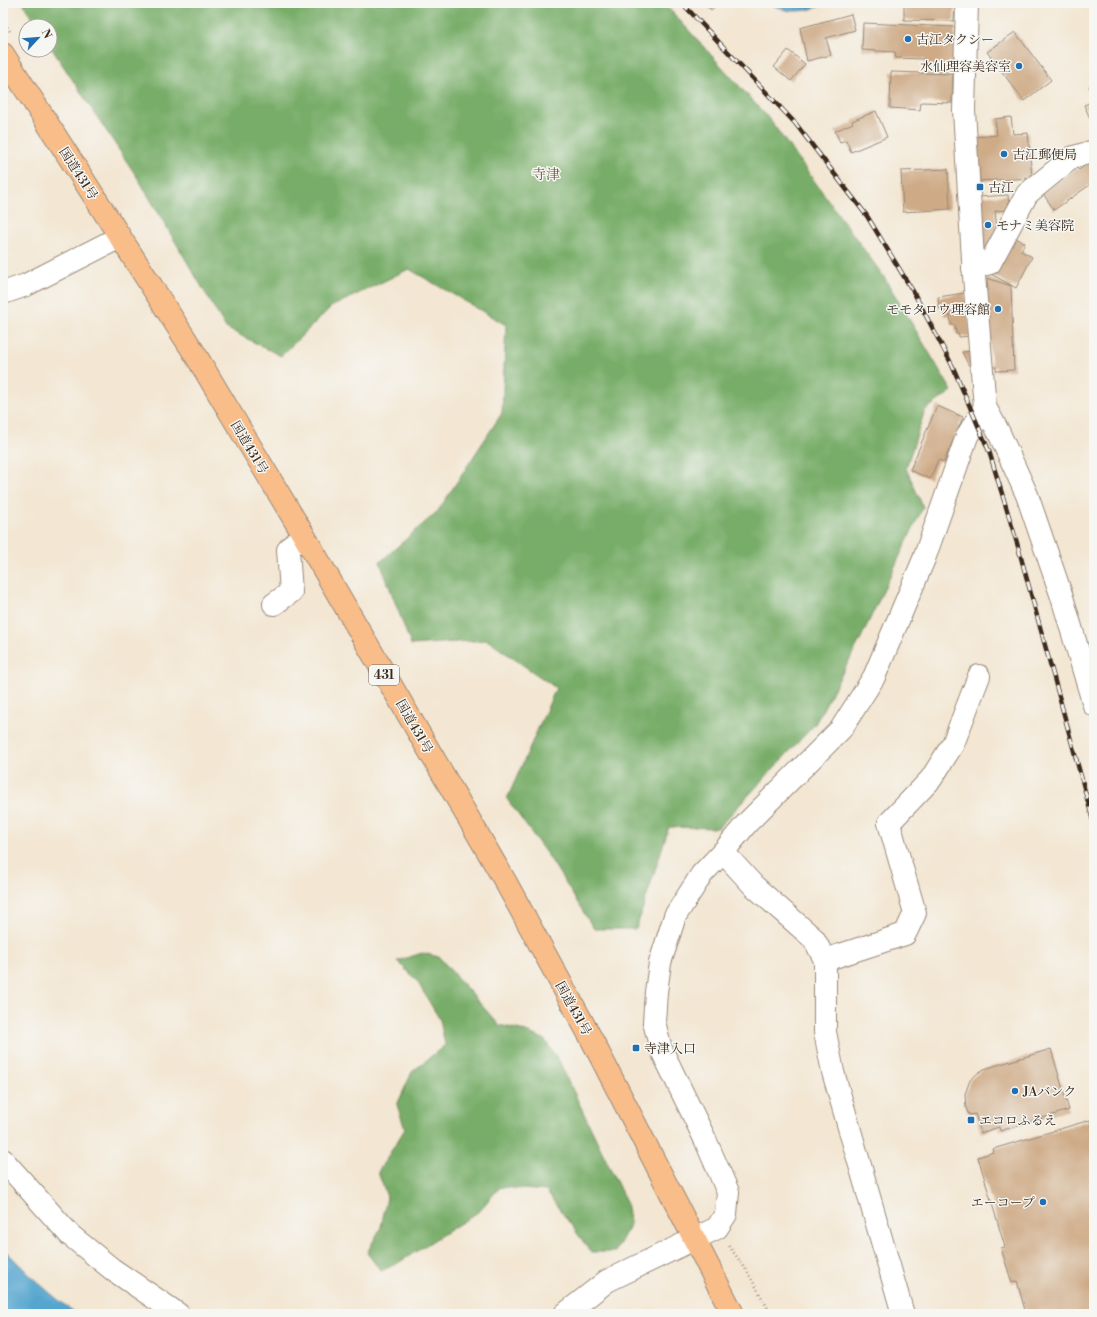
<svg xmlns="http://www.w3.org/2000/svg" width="1097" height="1317" viewBox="0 0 1097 1317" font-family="'Libre Bodoni','Noto Serif JP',serif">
<rect width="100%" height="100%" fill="#f6f6f2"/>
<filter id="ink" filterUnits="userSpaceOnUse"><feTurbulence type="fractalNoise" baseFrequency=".025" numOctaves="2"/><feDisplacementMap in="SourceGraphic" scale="8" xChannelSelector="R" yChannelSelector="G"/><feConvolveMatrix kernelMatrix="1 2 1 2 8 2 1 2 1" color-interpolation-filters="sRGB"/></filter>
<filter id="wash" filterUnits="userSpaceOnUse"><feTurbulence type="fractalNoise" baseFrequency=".012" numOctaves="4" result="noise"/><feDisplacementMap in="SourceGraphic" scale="16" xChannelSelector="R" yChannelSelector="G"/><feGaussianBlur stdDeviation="0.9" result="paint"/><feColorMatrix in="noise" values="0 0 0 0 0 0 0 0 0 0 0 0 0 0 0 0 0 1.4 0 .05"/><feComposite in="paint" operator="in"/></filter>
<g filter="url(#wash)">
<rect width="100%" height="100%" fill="#f3e6d2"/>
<g fill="#78ad69" stroke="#5a6c44">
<path d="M23,3H664L770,120L884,277L952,391L925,410L906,468L923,507L860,640L815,724L718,828L669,827L636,929H594L551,860L507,799L556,688L487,640L411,645L380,562L438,511L502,413L506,325L409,269L331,307L281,356L226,328L139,180L50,46V26H37Z"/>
<path d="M422,953L439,957L499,1025L521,1030L544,1039L558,1059L626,1202L630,1225L615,1252H591L546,1191L500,1187L478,1212L398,1263L381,1271L367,1253L381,1227L387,1197L378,1172L405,1129L397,1105L412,1072L445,1045L440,1020L417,981L397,961Z"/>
</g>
<g fill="#55a5cf" stroke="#486876">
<path d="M769,3H827C808,12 788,15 769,3Z"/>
<path d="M3,1248C26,1272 50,1295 77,1314H3Z"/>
</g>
<g id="blocks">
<g fill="#ceaa86">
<path d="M705,3H719L711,10Z"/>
<path d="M904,3H955L954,21L904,20Z"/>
<path d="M851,14L855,30L826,38L831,55L807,61L800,28Z"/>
<path d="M863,23L955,27L954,68L925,67V59L896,58L895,52L862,50Z"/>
<path d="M1015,32L1051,80L1024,101L987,52Z"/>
<path d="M788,50L805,64L791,81L774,67Z"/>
<path d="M891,72L953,74L952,103L921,102L920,110L890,108Z"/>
<path d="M1094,84V99L1089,86Z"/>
<path d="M1094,101V127L1084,105Z"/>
<path d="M876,111L887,137L851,152L846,140L840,142L835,131L853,123L852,121Z"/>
<path d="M1011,117L1013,134L1028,133L1032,178L980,181L976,137L997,135L995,119Z"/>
<path d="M1089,163L1094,171V182L1054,210L1042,192L1077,168L1079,170Z"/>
<path d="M948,169L950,209L903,212L901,171Z"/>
<path d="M1008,195L1009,210L995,211L998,238L994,249L980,250L978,197Z"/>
<path d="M1012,236L1025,243L1021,251L1032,257L1016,288L991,274Z"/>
<path d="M987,278L1011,286L1014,370L996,371V367H992L984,291L988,290Z"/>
<path d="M965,293L971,336L959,337V334H956L955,325H951L950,315L944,316L943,308H939L938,297Z"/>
<path d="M973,351L975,365L969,366L962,352Z"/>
<path d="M937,406L963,417L944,462L938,460L930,479L910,470Z"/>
<path d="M1051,1049L1069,1110L1000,1131L999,1127L981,1133L975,1114L969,1115L966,1108L965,1094L970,1080L978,1073L984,1069Z"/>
<path d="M1090,1120L1094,1131V1314H1026L1017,1281L1012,1283L1001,1248L1005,1247L978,1157L994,1152L993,1149Z"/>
</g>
</g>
</g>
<g filter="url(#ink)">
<use href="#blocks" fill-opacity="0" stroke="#978878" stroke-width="1"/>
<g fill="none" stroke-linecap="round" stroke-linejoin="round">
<defs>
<g id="minor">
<path d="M967,3L964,110L974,276L985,407L999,433L1027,495L1062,597L1094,705"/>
<path d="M973,268L990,263L1027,194L1071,158L1094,151"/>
<path d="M3,293L26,285L120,237"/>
<path d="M274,604L291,592L288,550L303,534"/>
<path d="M723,852L754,886L814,939L825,960V1032L833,1072L903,1314"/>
<path d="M825,960L905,934L915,913L889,823L931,779L953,744L979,676"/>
<path d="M3,1160L70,1235L112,1269L178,1314"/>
<path d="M565,1314L607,1281L717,1228L726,1214L728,1192L704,1137L661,1049L654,1022L656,992L660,963L675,916L702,874L723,852L747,823L841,729L874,677L924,559L967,436L985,407"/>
</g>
<path id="trunk" d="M3,54L195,354L303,534L505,881L591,1038L733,1314"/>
</defs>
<use href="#minor" stroke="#978878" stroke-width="24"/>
<use href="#trunk" stroke="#978878" stroke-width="24"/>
<g stroke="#978878" stroke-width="2.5" stroke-dasharray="1 3" stroke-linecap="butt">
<path d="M3,20L11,33"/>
<path d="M729,1246L747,1271L771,1314"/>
</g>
<use href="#minor" stroke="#fff" stroke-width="22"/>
<use href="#trunk" stroke="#f8bd89" stroke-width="22"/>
<defs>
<path id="rail" d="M682,3L795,123L867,216L914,293L952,365L989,451L1017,543L1094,824"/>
</defs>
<use href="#rail" stroke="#3b2a1e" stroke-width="4.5"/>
<use href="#rail" stroke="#f6f6f2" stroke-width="3" stroke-dasharray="9" stroke-linecap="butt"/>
</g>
</g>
<g fill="#1f6fb2" stroke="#f6f6f2" stroke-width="1.5">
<circle cx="908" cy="39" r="4"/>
<circle cx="1019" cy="66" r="4"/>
<circle cx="1004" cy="154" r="4"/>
<rect x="976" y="183" width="8" height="8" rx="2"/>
<circle cx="988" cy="225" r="4"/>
<circle cx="998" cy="309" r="4"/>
<rect x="632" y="1044" width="8" height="8" rx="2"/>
<circle cx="1015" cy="1091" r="4"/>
<rect x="967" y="1116" width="8" height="8" rx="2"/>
<circle cx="1043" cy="1202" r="4"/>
</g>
<g text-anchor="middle" stroke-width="3" stroke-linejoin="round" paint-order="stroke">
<rect fill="#f6f6f2" stroke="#73675e" stroke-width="1" x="369" y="665" width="30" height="20" rx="3"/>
<g font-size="12" font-weight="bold" fill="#3b2a1e">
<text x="384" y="679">431</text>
</g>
<g font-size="13" fill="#3b2a1e" stroke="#f6f6f2" text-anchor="start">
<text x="916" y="44">古江タクシー</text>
<text x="1011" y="71" text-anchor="end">水仙理容美容室</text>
<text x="1012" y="159">古江郵便局</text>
<text x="988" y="192">古江</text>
<text x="996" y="230">モナミ美容院</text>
<text x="990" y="314" text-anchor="end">モモタロウ理容館</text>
<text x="644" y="1053">寺津入口</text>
<text x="1023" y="1096">JAバンク</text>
<text x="979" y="1125">エコロふるえ</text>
<text x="1035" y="1207" text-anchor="end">エーコープ</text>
</g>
<g font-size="13" fill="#3b2a1e" stroke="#f6f6f2">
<text transform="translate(79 173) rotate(57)" y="5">国道431号</text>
<text transform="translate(250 447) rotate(59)" y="5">国道431号</text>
<text transform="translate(415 726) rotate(60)" y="5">国道431号</text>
<text transform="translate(574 1008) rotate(61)" y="5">国道431号</text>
</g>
<g font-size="14" fill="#6e5742" stroke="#f6f6f2">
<text x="546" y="179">寺津</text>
</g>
</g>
<rect width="1097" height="1317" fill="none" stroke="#f6f6f2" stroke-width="16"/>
<g transform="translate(38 38) rotate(64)"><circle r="19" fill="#f6f6f2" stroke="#aba49d"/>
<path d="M0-3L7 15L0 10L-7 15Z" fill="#1f6fb2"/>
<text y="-6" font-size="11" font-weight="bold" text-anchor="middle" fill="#3b2a1e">N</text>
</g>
</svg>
